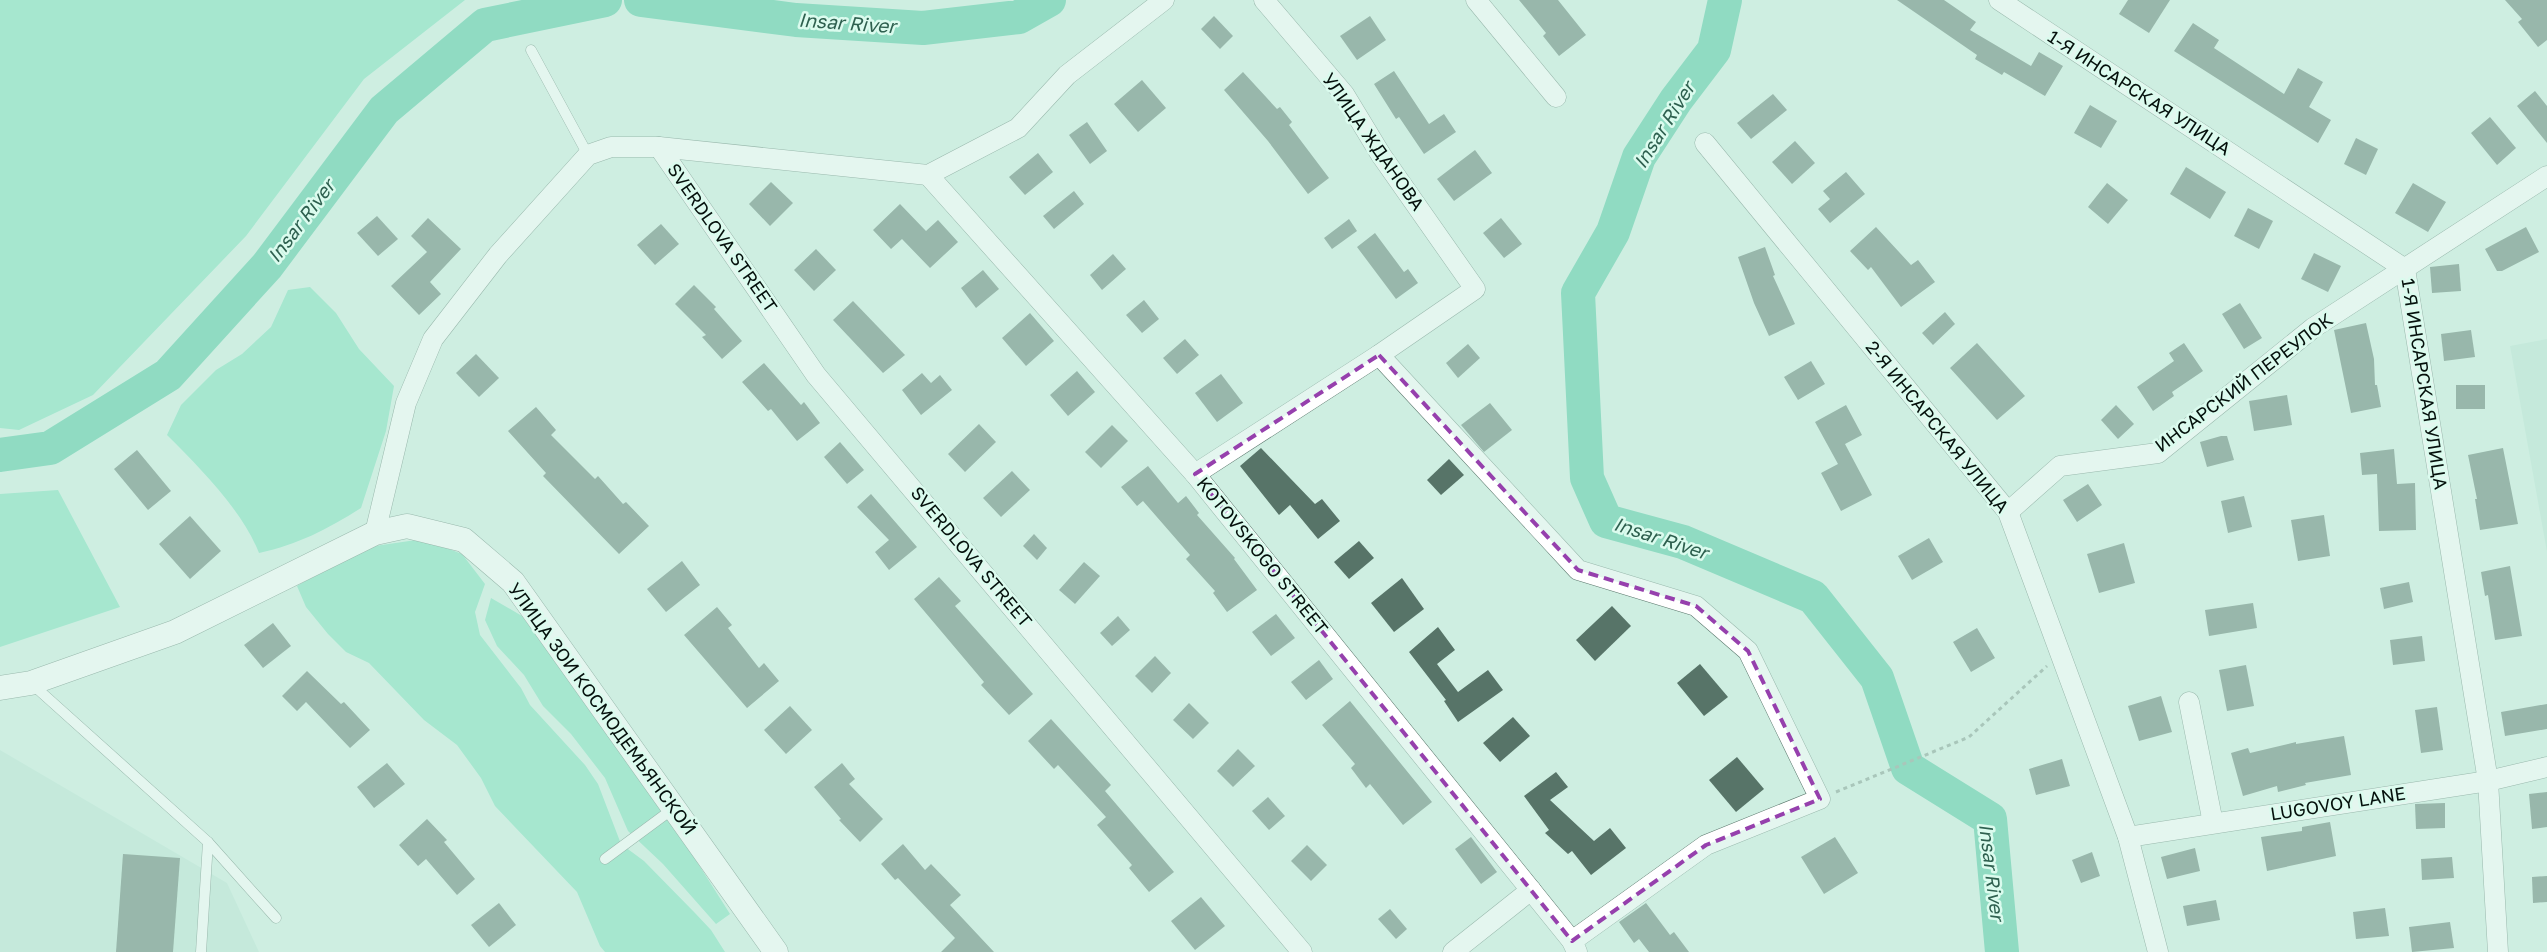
<svg xmlns="http://www.w3.org/2000/svg" width="2547" height="952" viewBox="0 0 2547 952" font-family="'Golos Text',sans-serif">
<rect width="100%" height="100%" fill="#ceeee1"/>
<g fill="#bae3d3">
<path d="M2547,339V552L2510,346Z"/>
<path d="M0,750L227,883L259,952H0Z"/>
</g>
<g fill="#75ddb9">
<path d="M0,0H465L364,79L246,236L93,395L19,430L0,428Z"/>
<path d="M310,287L336,313L359,349L394,386L386,431L361,508C326,530 299,544 259,553C242,510 200,468 167,435L181,405L216,370L242,354L271,327L288,290Z"/>
<path d="M58,490L120,607L0,647V494Z"/>
<path d="M423,539L462,554L485,584L475,612L480,635L521,688L530,705L585,765L598,784L621,844L644,861L695,913L711,930L725,952H605L600,946L577,892L495,806L481,778L457,745L424,720L369,663L346,652L328,634L306,607L297,586L333,564L375,546Z"/>
<path d="M491,598L522,616L568,675L659,802L730,914L716,924L663,864L628,831L605,778L571,734L543,706L524,675L497,646L485,620Z"/>
</g>
<g fill="none" stroke-linecap="round" stroke-linejoin="round">
<g stroke="#45c39c" stroke-width="34">
<path d="M641,0L796,20L923,28L1019,17L1049,0"/>
<path d="M1725,0L1714,50L1676,100L1639,157L1613,232L1578,293L1587,478L1606,521L1683,542L1813,597L1877,678L1908,768L1990,819L2002,952"/>
<path d="M0,455L50,448L168,375L267,266L384,110L485,25L605,0"/>
</g>
</g>
<g fill="#577468">
<path d="M1519,0H1558L1586,35L1559,56L1543,36L1546,33Z"/>
<path d="M1897,0H1944L1976,22L1970,30L2031,66L2039,52L2063,66L2045,96L2004,72L2002,75L1975,59L1977,55Z"/>
<path d="M2128,0H2170L2149,33L2119,14Z"/>
<path d="M2505,0H2547V40L2538,47L2518,22L2522,19Z"/>
<path d="M1214,16L1233,36L1220,49L1201,29Z"/>
<path d="M1370,16L1386,40L1357,60L1340,36Z"/>
<path d="M2193,23L2219,40L2214,48L2284,94L2298,68L2323,82L2309,107L2331,120L2318,143L2174,51Z"/>
<path d="M1394,71L1429,124L1444,114L1456,132L1424,154L1399,117L1396,119L1374,84Z"/>
<path d="M1243,72L1277,109L1280,107L1292,122L1289,125L1329,178L1308,194L1268,141L1224,90Z"/>
<path d="M1142,80L1166,108L1138,132L1114,104Z"/>
<path d="M2535,91L2547,106V143L2517,106Z"/>
<path d="M1773,94L1787,110L1751,139L1737,123Z"/>
<path d="M2090,105L2117,121L2101,148L2074,133Z"/>
<path d="M2490,117L2516,148L2497,165L2471,133Z"/>
<path d="M1087,122L1107,151L1090,164L1069,135Z"/>
<path d="M2356,138L2378,149L2366,175L2344,164Z"/>
<path d="M1795,141L1815,163L1792,184L1772,162Z"/>
<path d="M1475,150L1492,173L1454,201L1437,179Z"/>
<path d="M1038,153L1053,172L1025,195L1009,177Z"/>
<path d="M2186,167L2226,192L2210,219L2170,194Z"/>
<path d="M1846,172L1865,194L1830,223L1818,209L1830,199L1823,191Z"/>
<path d="M771,182L793,203L770,226L749,204Z"/>
<path d="M2107,183L2128,200L2108,224L2088,207Z"/>
<path d="M2413,183L2446,202L2428,232L2395,213Z"/>
<path d="M1074,191L1084,204L1054,229L1043,216Z"/>
<path d="M900,204L926,231L938,220L958,242L930,268L902,239L891,249L873,230Z"/>
<path d="M2248,208L2273,221L2259,249L2234,236Z"/>
<path d="M377,216L398,239L378,256L357,233Z"/>
<path d="M428,218L461,249L430,282L441,294L419,315L391,286L427,252L411,236Z"/>
<path d="M1501,218L1522,244L1504,258L1483,233Z"/>
<path d="M1349,219L1357,231L1332,249L1324,238Z"/>
<path d="M661,224L679,244L655,265L637,245Z"/>
<path d="M1876,227L1911,265L1918,260L1935,282L1901,307L1871,267L1868,270L1850,251Z"/>
<path d="M2526,227L2539,252L2502,271H2497L2485,249Z"/>
<path d="M1375,233L1404,272L1408,269L1418,283L1396,299L1357,247Z"/>
<path d="M1765,247L1775,275L1773,276L1795,324L1769,336L1754,303L1738,257Z"/>
<path d="M816,249L836,270L814,291L794,270Z"/>
<path d="M2314,253L2341,266L2328,292L2301,279Z"/>
<path d="M1113,254L1126,269L1102,290L1090,275Z"/>
<path d="M2459,264L2461,291L2432,293L2430,267Z"/>
<path d="M983,270L999,289L976,308L961,288Z"/>
<path d="M694,285L716,307L714,309L742,341L722,359L702,337L706,335L675,304Z"/>
<path d="M1144,300L1159,319L1142,333L1126,315Z"/>
<path d="M853,301L905,355L883,373L833,320Z"/>
<path d="M2240,303L2262,338L2244,349L2222,314Z"/>
<path d="M1945,312L1955,324L1933,345L1922,333Z"/>
<path d="M1030,313L1054,341L1026,366L1002,338Z"/>
<path d="M2366,323L2374,359L2375,385H2377L2381,407L2351,413L2334,330Z"/>
<path d="M2471,330L2475,357L2444,361L2441,334Z"/>
<path d="M1185,339L1199,355L1177,374L1163,358Z"/>
<path d="M1977,343L2025,396L1997,420L1950,368Z"/>
<path d="M2184,343L2203,371L2172,392L2174,396L2153,411L2137,387L2174,361L2169,353Z"/>
<path d="M1468,344L1480,358L1458,378L1446,363Z"/>
<path d="M476,354L499,378L479,397L456,373Z"/>
<path d="M1811,361L1825,384L1798,400L1784,377Z"/>
<path d="M764,363L801,405L804,402L820,423L797,441L771,409L768,411L742,382Z"/>
<path d="M1077,371L1095,392L1068,416L1050,395Z"/>
<path d="M922,373L931,383L940,375L952,390L921,415L902,390Z"/>
<path d="M1221,374L1243,403L1217,422L1195,393Z"/>
<rect x="2456" y="385" width="29" height="24"/>
<path d="M2287,395L2292,425L2254,431L2249,401Z"/>
<path d="M1490,403L1512,430L1484,452L1461,425Z"/>
<path d="M1846,405L1862,435L1845,444L1872,495L1841,511L1821,473L1838,464L1815,422Z"/>
<path d="M2116,405L2134,424L2118,439L2101,420Z"/>
<path d="M536,407L556,430L551,435L595,479L598,476L623,504L626,502L649,526L619,554L543,476L546,473L508,431Z"/>
<path d="M979,424L996,442L965,472L948,454Z"/>
<path d="M1112,425L1128,441L1101,468L1085,452Z"/>
<path d="M2221,436H2227L2234,460L2207,467L2200,442Z"/>
<path d="M840,442L864,470L847,484L824,457Z"/>
<path d="M1261,448L1315,504L1322,499L1340,521L1318,539L1290,505L1279,515L1240,466Z"/>
<path d="M2503,448L2518,524L2480,530L2475,499H2477L2468,455Z"/>
<path d="M2394,449L2397,484L2415,483L2416,530L2379,531L2377,474L2362,475L2360,453Z"/>
<path d="M137,450L171,491L148,510L114,469Z"/>
<path d="M1449,459L1464,475L1441,495L1427,480Z"/>
<path d="M1148,466L1178,503L1186,496L1199,513L1197,515L1235,558L1234,559L1257,590L1227,612L1213,593L1215,591L1186,559L1190,555L1143,501L1137,506L1121,487Z"/>
<path d="M1012,471L1030,490L1001,517L983,498Z"/>
<path d="M2088,484L2102,505L2077,522L2063,500Z"/>
<path d="M871,494L917,547L889,570L875,552L889,540L857,507Z"/>
<path d="M2244,496L2252,527L2228,533L2221,501Z"/>
<path d="M2324,515L2330,556L2298,561L2291,520Z"/>
<path d="M190,516L221,551L190,579L159,544Z"/>
<path d="M1034,534L1047,548L1037,560L1023,546Z"/>
<path d="M1929,538L1943,562L1912,580L1898,556Z"/>
<path d="M1359,541L1374,558L1349,579L1334,562Z"/>
<path d="M2124,543L2135,583L2099,593L2087,554Z"/>
<path d="M682,561L700,585L666,612L647,589Z"/>
<path d="M1084,562L1100,576L1075,604L1059,590Z"/>
<path d="M2510,566L2522,636L2495,640L2488,595L2485,596L2481,572Z"/>
<path d="M939,577L961,601L955,606L1033,694L1009,715L981,685L984,682L914,599Z"/>
<path d="M1402,578L1424,609L1394,632L1371,603Z"/>
<path d="M2409,582L2413,602L2384,609L2380,588Z"/>
<path d="M2253,603L2257,628L2209,636L2205,610Z"/>
<path d="M1612,606L1631,626L1595,661L1576,640Z"/>
<path d="M717,607L732,625L728,628L759,668L764,663L779,681L747,708L684,635Z"/>
<path d="M1276,614L1295,638L1271,656L1252,632Z"/>
<path d="M1118,616L1130,630L1112,646L1100,633Z"/>
<path d="M273,623L291,646L263,668L244,645Z"/>
<path d="M1438,627L1455,650L1437,664L1458,692L1488,670L1503,690L1458,722L1444,701L1446,700L1409,652Z"/>
<path d="M1977,628L1995,658L1971,672L1953,642Z"/>
<path d="M2422,636L2425,661L2393,665L2390,640Z"/>
<path d="M1155,656L1171,673L1152,693L1135,676Z"/>
<path d="M1319,660L1333,679L1306,700L1291,682Z"/>
<path d="M1700,664L1728,697L1704,716L1677,683Z"/>
<path d="M2246,665L2254,706L2227,711L2219,670Z"/>
<path d="M307,671L341,704L344,702L370,730L350,748L306,702L297,711L282,696Z"/>
<path d="M2161,696L2172,732L2139,741L2128,706Z"/>
<path d="M1350,701L1432,802L1403,825L1370,784L1366,788L1351,768L1355,764L1322,725Z"/>
<path d="M1189,703L1209,723L1193,739L1173,720Z"/>
<path d="M2547,704V729L2505,736L2501,712Z"/>
<path d="M790,706L812,730L786,754L764,730Z"/>
<path d="M2437,707L2443,750L2421,753L2415,710Z"/>
<path d="M1513,717L1530,736L1500,762L1483,743Z"/>
<path d="M1051,719L1111,785L1105,791L1174,872L1149,892L1129,868L1132,865L1097,825L1106,817L1058,765L1054,769L1028,741Z"/>
<path d="M2344,736L2351,775L2305,783L2306,785L2278,792L2277,786L2243,796L2231,753L2248,748L2250,753L2296,742V744Z"/>
<path d="M1238,749L1255,766L1233,787L1217,771Z"/>
<path d="M1737,757L1764,789L1736,812L1709,780Z"/>
<path d="M2062,759L2070,786L2036,795L2029,769Z"/>
<path d="M387,763L405,784L374,808L357,787Z"/>
<path d="M842,763L855,779L849,784L883,819L860,842L839,820L841,819L814,787Z"/>
<path d="M1556,772L1568,787L1550,800L1594,841L1610,828L1626,848L1591,875L1572,851L1568,854L1545,833L1549,830L1524,796Z"/>
<path d="M2547,792V827L2532,829L2529,794Z"/>
<path d="M1268,797L1285,816L1269,830L1252,811Z"/>
<path d="M2445,803V828L2416,829L2415,804Z"/>
<path d="M427,819L447,840L444,842L475,879L457,895L426,859L418,866L399,845Z"/>
<path d="M2330,822L2336,856L2267,871L2261,837L2302,831V827Z"/>
<path d="M1471,837L1497,872L1481,884L1455,849Z"/>
<path d="M1835,837L1858,873L1824,894L1801,857Z"/>
<path d="M903,844L925,870L931,864L961,895L950,905L994,952H941L955,938L898,878L895,880L881,864Z"/>
<path d="M1307,845L1327,865L1311,881L1291,861Z"/>
<path d="M2195,848L2200,871L2167,879L2161,857Z"/>
<path d="M2092,852L2100,876L2081,883L2072,860Z"/>
<path d="M123,854L180,858L173,952H116Z"/>
<path d="M2452,857L2454,878L2422,880L2421,859Z"/>
<path d="M2547,876V902L2533,903L2532,877Z"/>
<path d="M1201,897L1225,926L1195,950L1171,921Z"/>
<path d="M2216,900L2220,920L2187,926L2183,906Z"/>
<path d="M499,903L516,925L489,947L471,925Z"/>
<path d="M1646,903L1670,935L1674,932L1689,952H1649L1639,939L1634,943L1619,922Z"/>
<path d="M2385,908L2389,936L2356,939L2353,912Z"/>
<path d="M1390,909L1407,929L1396,939L1378,919Z"/>
<path d="M2450,922L2454,948L2412,952L2409,927Z"/>
</g>
<g fill="none" stroke-linecap="round" stroke-linejoin="round">
<defs>
<g id="service">
<path d="M531,50L588,155"/>
<path d="M32,684L208,842L276,918"/>
<path d="M605,859L674,808"/>
<path d="M201,952L208,842"/>
</g>
<g id="minor">
<path d="M1476,0L1556,97"/>
<path d="M1999,0L2405,269L2488,781L2498,952"/>
<path d="M1705,143L2008,512L2128,837L2158,952"/>
<path d="M659,147L816,375L1302,952"/>
<path d="M928,175L1195,474L1572,941L1577,952"/>
<path d="M1379,355L1578,570L1696,606L1748,651L1820,799L1706,845L1572,941"/>
<path d="M1195,474L1379,355L1475,289L1381,155L1344,94L1264,0"/>
<path d="M2008,512L2060,466L2158,453L2313,328L2547,176"/>
<path d="M375,533L406,403L433,339L498,255L588,155L611,147H659L928,175L1018,128L1067,75L1164,0"/>
<path d="M2189,702L2213,823"/>
<path d="M2128,837L2488,781L2547,767"/>
<path d="M1453,952L1531,890"/>
</g>
<path id="tertiary" d="M0,688L31,683L175,632L375,533L407,526L464,540L513,582L776,952"/>
</defs>
<use href="#service" stroke="#5b786d" stroke-width="11"/>
<use href="#minor" stroke="#5b786d" stroke-width="21"/>
<use href="#tertiary" stroke="#5b786d" stroke-width="25"/>
<path stroke="#7c948a" stroke-width="3" stroke-dasharray="4 4" stroke-linecap="butt" d="M1836,792L1969,737L2047,666"/>
<use href="#service" stroke="#fff" stroke-width="10"/>
<use href="#minor" stroke="#fff" stroke-width="20"/>
<use href="#tertiary" stroke="#fff" stroke-width="24"/>
</g>
<path d="M0 0H2547V952H0ZM1379,355L1578,570L1696,606L1748,651L1820,799L1706,845L1572,941L1195,474Z" fill="#ceeee1" fill-opacity=".55" fill-rule="evenodd"/>
<path fill="none" stroke="#9640ad" stroke-width="4" stroke-dasharray="10 6" stroke-linejoin="round" d="M1379,355L1578,570L1696,606L1748,651L1820,799L1706,845L1572,941L1195,474Z"/>
<g text-anchor="middle" stroke-width="5" stroke-linejoin="round" paint-order="stroke">
<g font-size="18" fill="#05100c" stroke="#dbfbee">
<text transform="translate(2139 93) rotate(33)" y="6">1-Я ИНСАРСКАЯ УЛИЦА</text>
<text transform="translate(1373 142) rotate(55)" y="6">УЛИЦА ЖДАНОВА</text>
<text transform="translate(722 238) rotate(55)" y="6">SVERDLOVA STREET</text>
<text transform="translate(2244 383) rotate(-37)" y="6">ИНСАРСКИЙ ПЕРЕУЛОК</text>
<text transform="translate(2424 384) rotate(81)" y="6">1-Я ИНСАРСКАЯ УЛИЦА</text>
<text transform="translate(1937 427) rotate(51)" y="6">2-Я ИНСАРСКАЯ УЛИЦА</text>
<text transform="translate(1262 556) rotate(51)" y="6">KOTOVSKOGO STREET</text>
<text transform="translate(971 557) rotate(50)" y="6">SVERDLOVA STREET</text>
<text transform="translate(602 709) rotate(54)" y="6">УЛИЦА ЗОИ КОСМОДЕМЬЯНСКОЙ</text>
<text transform="translate(2338 804) rotate(-9)" y="6">LUGOVOY LANE</text>
</g>
<g font-size="19" font-style="italic" fill="#2e604f" stroke="#dbfbee">
<text transform="translate(847 23) rotate(4)" y="7">Insar River</text>
<text transform="translate(1664 125) rotate(-58)" y="7">Insar River</text>
<text transform="translate(301 221) rotate(-53)" y="7">Insar River</text>
<text transform="translate(1661 538) rotate(18)" y="7">Insar River</text>
<text transform="translate(1992 872) rotate(83)" y="7">Insar River</text>
</g>
</g>
</svg>
